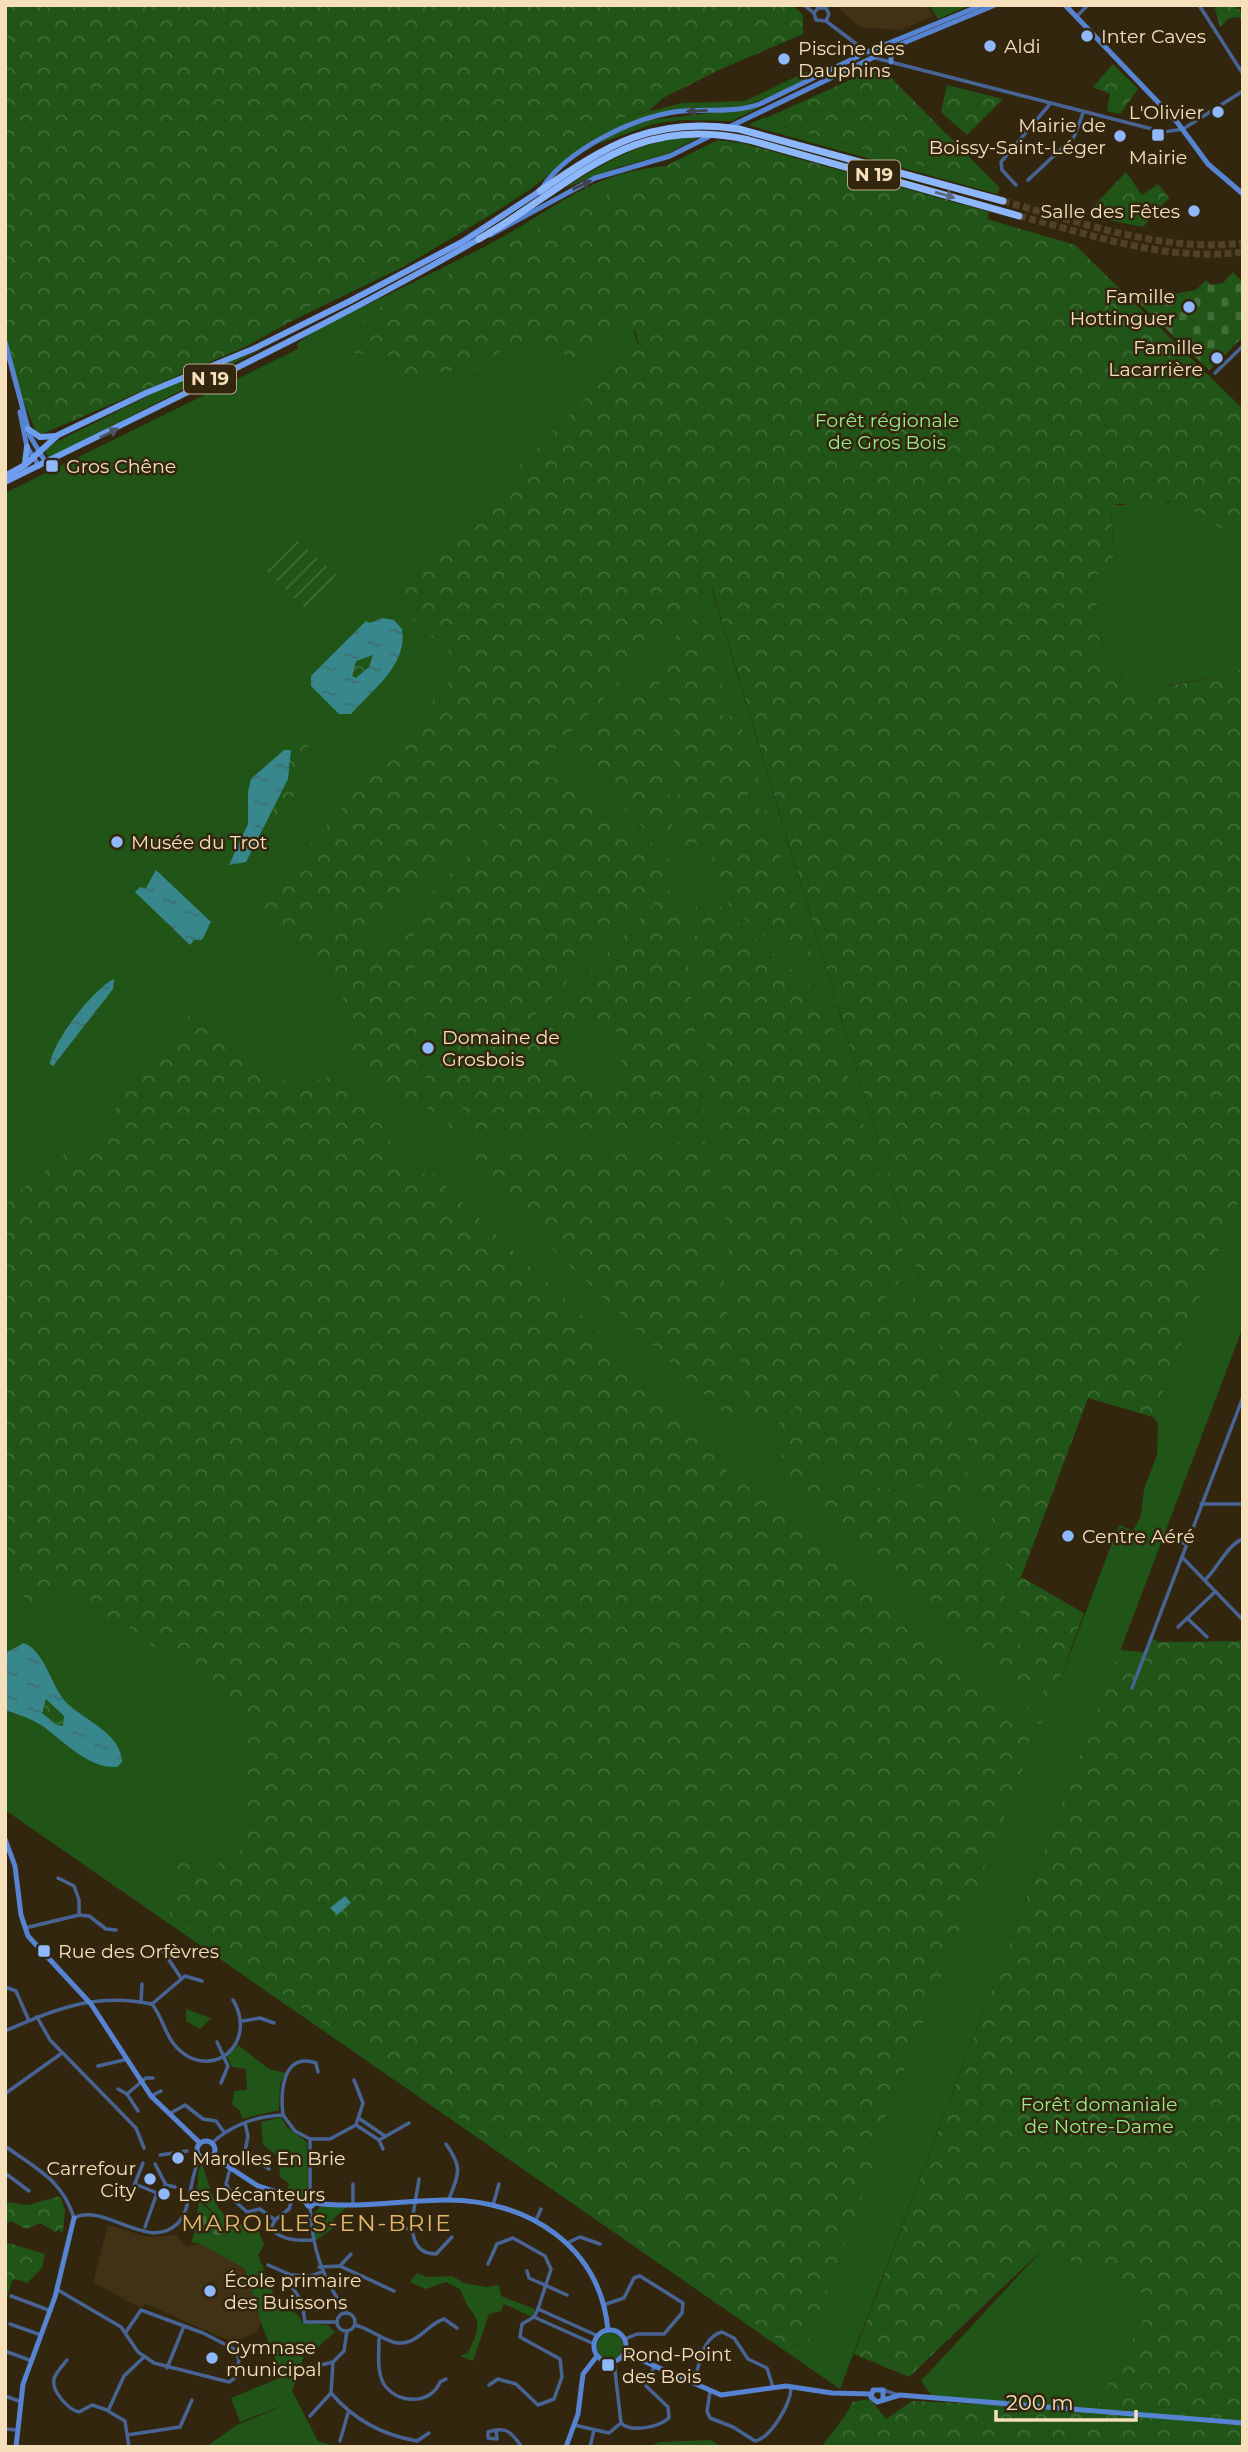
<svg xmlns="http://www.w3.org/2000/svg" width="1248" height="2452" viewBox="0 0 1248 2452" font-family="Montserrat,sans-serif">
<defs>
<pattern id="forest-crowns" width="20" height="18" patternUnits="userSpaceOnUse" patternTransform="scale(1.75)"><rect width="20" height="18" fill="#205517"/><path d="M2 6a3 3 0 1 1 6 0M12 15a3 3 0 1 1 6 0" fill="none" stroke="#416d37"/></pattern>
<pattern id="cemetery-stones" width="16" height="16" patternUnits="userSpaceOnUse" patternTransform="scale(1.75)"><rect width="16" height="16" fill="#205517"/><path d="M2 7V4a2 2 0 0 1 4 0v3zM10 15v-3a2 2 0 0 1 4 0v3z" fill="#416d37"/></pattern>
<pattern id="garden-furrows" width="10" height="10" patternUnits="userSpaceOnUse" patternTransform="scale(1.75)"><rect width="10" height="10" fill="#205517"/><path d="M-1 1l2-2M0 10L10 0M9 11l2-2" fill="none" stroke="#416d37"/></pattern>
<pattern id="water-ripples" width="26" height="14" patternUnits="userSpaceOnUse" patternTransform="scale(1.75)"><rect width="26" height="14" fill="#37878c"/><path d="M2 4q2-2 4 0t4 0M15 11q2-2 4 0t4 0" fill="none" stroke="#3e6f6f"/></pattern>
</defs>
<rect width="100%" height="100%" fill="#33260f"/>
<g fill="#413216">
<path d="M835,5H926L933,16L902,30L860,27Z"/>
<path d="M108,2225L148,2237L176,2235L186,2246L202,2244L245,2269L261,2323L256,2333L232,2342L146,2304L140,2308L93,2282Z"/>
</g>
<g fill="#205517">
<path d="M929,5H971L938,19Z"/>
<path d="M808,71L811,77C785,90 761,104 731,108C705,111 678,107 651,115C595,130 559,172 511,202L579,139L606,122L683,103L745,101Z"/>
<path d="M761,107L732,121L680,120L653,124L595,145L622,130L651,120Z"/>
<path d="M765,117L771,123L1000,188L997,194L748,125Z"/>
<path d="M697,138L667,154L616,168L565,188C606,161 647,137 697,138Z"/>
<path d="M669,166L595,202L1049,1708L1119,1525L1133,1531L1141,1515L1144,1489L1157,1455L1158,1423L1153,1417L1243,1190V1327L840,2389L5,1810V493L298,349L297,344L313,331C377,299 442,270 504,236C563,203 597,170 669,166Z"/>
<path d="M489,216L403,267L290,322L299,312Z"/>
<path d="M262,349L49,458L44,451L54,443L156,392Z"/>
<path d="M1177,500L1222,529L1243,535V654L1239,669L1232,674L1168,685L1141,694L1134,692L1119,671L1106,673L1093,575L1107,573L1114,566L1111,505H1130L1142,513C1159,510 1163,503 1177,500Z"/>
<path d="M186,2009L211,2018L200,2029L186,2021Z"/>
<path d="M238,2045L269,2069L286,2073L280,2084L279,2110L242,2119L240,2111L232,2104L234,2091L247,2090L246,2069L232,2067L227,2056Z"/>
<path d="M281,2117L287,2127L307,2142L308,2193L303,2198L286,2194L289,2183L280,2177L279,2157L263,2145L261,2122Z"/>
<path d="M202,2164C216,2202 213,2219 258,2229L264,2245L258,2255L278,2305L297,2314L303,2323L328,2325L335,2332L318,2347L306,2349L292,2391L318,2441L336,2447L207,2446L237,2425L292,2402L240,2422L231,2398L282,2377L261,2323L245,2269L201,2244L191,2242L195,2231L228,2237L230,2230L203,2202L197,2201L198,2171Z"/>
<path d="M320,2207H347L334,2218L332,2229L315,2241L313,2215Z"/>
<path d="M1043,2249L1156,2299L1095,2409L932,2396L921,2381Z"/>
<path d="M417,2273L427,2277L452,2276L464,2283L486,2287L499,2285L501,2296L535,2309L532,2317L504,2304L501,2311L489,2314L473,2361L460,2356L468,2353C488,2312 472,2323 460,2289L446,2282L426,2289L410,2282Z"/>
<circle cx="610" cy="2346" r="13"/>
<path d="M711,2440L722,2447H648L659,2442Z"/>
</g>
<g fill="url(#forest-crowns)">
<path d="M5,5H792L803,15V34L721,69L663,98L649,111L606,122L579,139L511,202L489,216L299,312L290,322L245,347L42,434L36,432L21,395L5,334Z"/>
<path d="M1214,5H1232L1243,12V21L1238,17L1229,18L1220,27Z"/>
<path d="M1113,64L1138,89L1120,114L1107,111L1110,94L1093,87Z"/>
<path d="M886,70L895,82L1000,188L771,123L766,118L868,72Z"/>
<path d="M947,85L1003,99L967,135L941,112Z"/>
<path d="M718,140L742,143L989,212L987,219L1075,245L1243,409V535L1222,529L1177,500L1168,502L1147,515C1134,510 1126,499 1111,506L1114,566L1108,573L1093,575L1106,673L1117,669L1134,692L1141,694L1155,688L1232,674L1239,669L1243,654V1190L1153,1417L1088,1398L1021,1577L1084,1613L1049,1709L712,588L376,932L308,914L282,899L280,881L459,670L455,658L390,598L639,344L635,330L615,328L579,365C570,359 557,346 547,344C519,338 496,350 478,369L433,372L417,386L399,380L396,371L402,364L388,355L351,353L354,345L373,336L360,318Z"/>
<path d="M1126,172L1142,195L1158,184L1169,198L1143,227L1103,219L1091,209Z"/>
<path d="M702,610H708L726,674L714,709L717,715L732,716L743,730L759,782L703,845L706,848L732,819L753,807L767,811L821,985L718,895L727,887L699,877L702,868L711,862L715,850L705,851L694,842L685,846L671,743L677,715L669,699L665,652L668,644Z"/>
<path d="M373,656L361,677L352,676L354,663L361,657Z"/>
<path d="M654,661L658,663L674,850L645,829L565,754Z"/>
<path d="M303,738L308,746L296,791L284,816L270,831H263L288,779L291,751L284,750L292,739Z"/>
<path d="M546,776L582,784L670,860L663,870L662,883L439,1115L426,1107L422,903Z"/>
<path d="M267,888L282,909L297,917L381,943L413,910L418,1111L408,1114L349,1059C360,1034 354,1012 338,991L340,987L253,901Z"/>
<path d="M667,890L680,894L706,1132L455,1138L448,1123L549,1021L563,1052L584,1085L620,1088L624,1075L616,1027L576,1015L570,1025L551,1013Z"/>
<path d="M708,895L824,999L909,1271L768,1430H764L757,1419L747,1416L692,910Z"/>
<path d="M193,1012C234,1049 271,1101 332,1076L392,1132C383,1162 405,1178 432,1173L713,1441C726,1471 727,1484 763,1487L1030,1739L1022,1771L878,2136V2153L804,2353L794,2351L169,1915L178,1860L214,1875L224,1850L235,1855L244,1848L246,1710L169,1659L121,1621L79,1610L81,1595L43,1588L38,1612L22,1594L8,1568L5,1204L61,1157L97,1136L150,1059Z"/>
<path d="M707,1142L740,1422L734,1423L468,1168V1153L491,1148Z"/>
<path d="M912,1287L975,1498L782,1457L778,1437L772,1431Z"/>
<path d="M776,1464L978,1510L1034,1687C1031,1700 1036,1708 1044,1719L1040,1726L1017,1692Z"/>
<path d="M1153,1639L1159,1642L1243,1641V2447H822C830,2434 849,2414 852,2402L870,2399L886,2419L912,2401L1095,2409L1155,2299L1043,2249L909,2377L854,2354L1120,1650L1144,1652Z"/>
<path d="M46,1699L64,1716L63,1726L57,1725L42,1713Z"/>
<path d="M60,2196L65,2210L63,2233L58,2230L55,2232L40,2223L26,2229L12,2221L5,2223V2202L28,2205Z"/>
<path d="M5,2242L45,2254L42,2268L27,2283L16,2279L12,2281L5,2303Z"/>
</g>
<g fill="url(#cemetery-stones)">
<path d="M1233,272L1243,282V337L1209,370L1137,301L1196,290L1206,280L1211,285L1223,283Z"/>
<path d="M199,2201L230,2229L229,2237L195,2231Z"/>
</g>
<path fill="url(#garden-furrows)" d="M293,537L339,577L307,610L262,567Z"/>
<g fill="url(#water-ripples)" fill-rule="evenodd">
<path d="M382,618L394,620L402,629C408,665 373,689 351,714H339L311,686V676L366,621L370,623ZM373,655L369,667L356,678L352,676L356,661Z"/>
<path d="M284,750H291L288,779L246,862L229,865L248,824V792L251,779Z"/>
<path d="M156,870L211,922L202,940H194L190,945L135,892L140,887L146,888Z"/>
<path d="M114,979L113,989L53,1066L50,1064C52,1042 94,988 114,979Z"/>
<path d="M24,1643C44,1651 51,1684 64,1700C82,1720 121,1732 122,1762L117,1767C88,1769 63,1740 41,1725C30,1718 17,1714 5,1710V1653ZM46,1699L64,1716L63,1726L57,1725L42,1713Z"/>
<path d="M345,1896L351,1903L337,1915L330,1908Z"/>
</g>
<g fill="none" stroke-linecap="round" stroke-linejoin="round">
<g stroke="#504229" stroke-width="7" stroke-dasharray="7 3.5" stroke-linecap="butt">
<path d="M1003,201C1080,222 1163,253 1243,243"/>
<path d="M1019,216C1093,235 1165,262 1243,252"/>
</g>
<g stroke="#486494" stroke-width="3.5">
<path d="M804,5L814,13L816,20L826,21L867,52"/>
<path d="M1199,5L1243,74"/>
<path d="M814,13L818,8H826L829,14L826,21"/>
<path d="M1076,17L1088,5"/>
<path d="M875,58L1164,132L1183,129L1243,91"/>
<path d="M1028,180L1074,137L1083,113"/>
<path d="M1016,185L1002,170L1001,162L1050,104"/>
<path d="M1215,373L1243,346"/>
<path d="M1201,1504H1243"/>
<path d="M1163,1535L1186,1544"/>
<path d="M1182,1557L1243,1620"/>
<path d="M1205,1580C1217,1569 1228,1544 1243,1539"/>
<path d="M1187,1618L1207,1637"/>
<path d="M1178,1627L1215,1592"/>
<path d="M1132,1688L1243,1397"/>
<path d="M58,1878L74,1886L79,1900V1915"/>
<path d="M25,1928L79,1915L89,1916L106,1929L116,1930"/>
<path d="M163,1951L181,1978"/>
<path d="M5,1987L16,1991L29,2021"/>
<path d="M141,2002L142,1984"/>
<path d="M152,2004C166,2022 165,2044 189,2057C224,2074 255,2036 233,2000"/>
<path d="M152,2004L185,1976L202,1981"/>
<path d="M37,2017L50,2040L136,2128L144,2148"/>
<path d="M243,2021L260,2018L274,2023"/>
<path d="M5,2031C57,2009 94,1992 152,2004"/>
<path d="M217,2042L228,2066L221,2083"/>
<path d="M98,2066L124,2060"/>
<path d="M118,2089L127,2094L138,2111"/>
<path d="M6,2093L62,2053"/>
<path d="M127,2094L146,2078H153"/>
<path d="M151,2096L161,2091"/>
<path d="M169,2114L185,2105L203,2119L216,2121L224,2132"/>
<path d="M283,2115C280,2091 283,2052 316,2063L318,2072"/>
<path d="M360,2119L385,2136"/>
<path d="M245,2123L248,2136L245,2151L269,2169"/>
<path d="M356,2125L379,2140"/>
<path d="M310,2139H330L356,2125L363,2103L354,2080"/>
<path d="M212,2143C231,2125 257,2116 283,2115L295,2131L310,2139V2199"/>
<path d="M446,2144C463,2168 459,2173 449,2199"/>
<path d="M5,2146C36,2169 62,2179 74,2218C104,2202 148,2252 177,2224C192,2210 189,2177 200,2157"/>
<path d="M383,2149L379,2140L409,2123"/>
<path d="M160,2155L187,2151"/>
<path d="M230,2169L226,2184L237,2203L247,2212L260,2209L275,2220L289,2209L292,2199"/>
<path d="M5,2173L29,2191"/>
<path d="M419,2179C417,2200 398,2254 436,2254L452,2237"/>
<path d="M135,2184L157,2193"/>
<path d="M353,2184V2204"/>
<path d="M166,2185L175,2187"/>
<path d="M134,2186L143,2163"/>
<path d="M493,2205L499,2184"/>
<path d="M310,2206C312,2249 322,2277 346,2312"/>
<path d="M275,2220L271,2228C280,2240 298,2241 312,2240"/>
<path d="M536,2220L541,2209"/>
<path d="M145,2227L157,2193L166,2185L155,2164"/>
<path d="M393,2230L412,2228"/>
<path d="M569,2242L580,2237L600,2244"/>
<path d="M488,2264L497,2244L513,2238L545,2256L551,2269L538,2309"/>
<path d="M268,2265L291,2275"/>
<path d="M340,2266L351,2254"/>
<path d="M319,2267L340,2266L394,2291"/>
<path d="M527,2271L529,2278L567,2295"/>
<path d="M321,2272L311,2276L291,2275L290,2284L302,2302L305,2322H337"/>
<path d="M58,2290L121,2327L138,2352L154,2363L229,2382L236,2377L239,2360L236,2350L203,2333L141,2310L126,2332"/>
<path d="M11,2296L51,2311"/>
<path d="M603,2305L624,2298L634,2278L640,2276L683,2303L682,2313L664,2334H637L625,2339"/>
<circle cx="346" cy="2322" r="9"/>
<path d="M534,2317L594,2344"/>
<path d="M10,2324L41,2335"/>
<path d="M355,2325C377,2330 393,2353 416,2338C426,2332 433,2322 444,2319L457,2328"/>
<path d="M347,2331L344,2351L333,2362L331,2393C354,2420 382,2435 417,2441L429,2433"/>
<path d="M379,2339C379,2353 376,2375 386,2387C401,2405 432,2403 440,2382L446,2379"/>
<path d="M5,2351L32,2361"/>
<path d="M67,2360C63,2365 56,2372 54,2379C51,2391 69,2410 79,2412L92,2405L107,2410"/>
<path d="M167,2368L184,2326"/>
<path d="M309,2368L333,2362"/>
<path d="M693,2382C701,2366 700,2338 722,2332L734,2338L748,2359L767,2368L773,2387"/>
<path d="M489,2385L498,2379L516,2384L538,2405L554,2399L562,2377L560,2359L520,2337L522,2324L534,2317L538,2309L598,2336"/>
<path d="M883,2390L898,2395"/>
<path d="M710,2392L707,2411L710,2418L733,2427L755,2441C771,2438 791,2403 791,2388"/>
<path d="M5,2396L19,2401"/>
<path d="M310,2416L331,2393"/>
<path d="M621,2423C631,2433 659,2427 669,2418L668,2407L646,2386L647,2378L655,2367"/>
<path d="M574,2425L609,2433L621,2423L614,2362"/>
<path d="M5,2429L17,2430"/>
<path d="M496,2431L497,2439L488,2438V2432C507,2426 511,2432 522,2447"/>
<path d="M127,2435L180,2427L192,2400"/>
<path d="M340,2441L348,2413"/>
<path d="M129,2447L125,2421L108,2411L124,2376L144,2357"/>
<path d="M590,2447L594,2430"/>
</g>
<g stroke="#5784d2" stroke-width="5">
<path d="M1065,5L1177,122L1208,164L1243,194"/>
<path d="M891,62V49"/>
<path d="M727,128L901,44L995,5"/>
<path d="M542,188C567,150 631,119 674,112C703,108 732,114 760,104L867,52L982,5"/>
<path d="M490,235L595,178L670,156L712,135"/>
<path d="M5,342L30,436L46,463"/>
<path d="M20,412L27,447L39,466"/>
<path d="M5,1839L15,1866L21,1915L28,1936L91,2004L151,2096L200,2143"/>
<circle cx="206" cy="2150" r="9"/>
<path d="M212,2156L258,2186L307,2202"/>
<circle cx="310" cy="2203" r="3.5"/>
<path d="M314,2203C358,2209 403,2200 447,2200C528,2200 600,2246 608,2330"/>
<circle cx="610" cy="2346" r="16"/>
<path d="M625,2353L721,2395L786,2386L832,2393L871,2394"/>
<path d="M883,2400V2390H873L871,2397L877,2402L900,2395L1243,2423"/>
<path d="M16,2447L23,2384L55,2297L74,2218"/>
<path d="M566,2447L578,2414L583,2374L597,2356"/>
</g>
<g stroke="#709eee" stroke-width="6">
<path d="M28,429L40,437L56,436"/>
<path d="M25,463L27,447"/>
<path d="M5,476L25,465L58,435L146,393L253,349L350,301L462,242L540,191"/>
<path d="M5,482C164,403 325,328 479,239"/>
</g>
<g stroke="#8db7fe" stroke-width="7">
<path d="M540,191C608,144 654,116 739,129L1003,201"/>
<path d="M479,239C574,185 628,112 749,140L1019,216"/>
</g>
</g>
<defs><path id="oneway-solid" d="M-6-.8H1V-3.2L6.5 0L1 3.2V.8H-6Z" transform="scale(1.75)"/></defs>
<g fill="#3e424a">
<use href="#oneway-solid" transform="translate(697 111) rotate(177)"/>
<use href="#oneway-solid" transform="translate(582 185) rotate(-26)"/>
</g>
<use fill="#5c677b" href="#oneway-solid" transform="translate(945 195) rotate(16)"/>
<use fill="#4b5668" href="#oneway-solid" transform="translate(109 433) rotate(-27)"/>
<g fill="#90b8fd" stroke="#33260f" stroke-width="2.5">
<circle cx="1087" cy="36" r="7"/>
<circle cx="990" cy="46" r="7"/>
<circle cx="784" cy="59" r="7"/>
<circle cx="1218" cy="112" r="7"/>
<rect x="1151" y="128" width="14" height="14" rx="3.5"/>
<circle cx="1120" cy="136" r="7"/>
<circle cx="1194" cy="211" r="7"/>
<circle cx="1189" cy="307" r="7"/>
<circle cx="1217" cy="358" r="7"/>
<rect x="45" y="459" width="14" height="14" rx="3.5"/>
<circle cx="117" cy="842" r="7"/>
<circle cx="428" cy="1048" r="7"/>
<circle cx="1068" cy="1536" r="7"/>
<rect x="37" y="1944" width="14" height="14" rx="3.5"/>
<circle cx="178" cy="2158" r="7"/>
<circle cx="150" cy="2179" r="7"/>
<circle cx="164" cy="2194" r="7"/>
<circle cx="210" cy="2291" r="7"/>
<circle cx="212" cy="2358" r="7"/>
<rect x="601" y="2358" width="14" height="14" rx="3.5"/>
</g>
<g text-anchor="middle" stroke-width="5" stroke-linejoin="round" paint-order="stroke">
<g fill="#33260f" stroke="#bca888" stroke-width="2">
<rect x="848" y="160.5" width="52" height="29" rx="5"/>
<rect x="184" y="364.5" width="52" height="29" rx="5"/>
</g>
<g font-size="18" font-weight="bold" fill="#f6e0bc">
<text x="874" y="181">N 19</text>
<text x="210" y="385">N 19</text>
</g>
<g font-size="19" fill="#f6e0bc" stroke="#33260f" text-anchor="start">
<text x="1101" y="43">Inter Caves</text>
<text x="1004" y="53">Aldi</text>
<text x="798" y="55">Piscine des<tspan x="798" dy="22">Dauphins</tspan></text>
<text x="1204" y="119" text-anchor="end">L'Olivier</text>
<text x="1106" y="132" text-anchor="end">Mairie de<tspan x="1106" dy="22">Boissy-Saint-Léger</tspan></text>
<text x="1158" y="164" text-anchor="middle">Mairie</text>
<text x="1180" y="218" text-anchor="end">Salle des Fêtes</text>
<text x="1175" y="303" text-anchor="end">Famille<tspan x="1175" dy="22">Hottinguer</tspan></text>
<text x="1203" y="354" text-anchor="end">Famille<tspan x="1203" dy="22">Lacarrière</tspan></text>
<text x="66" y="473">Gros Chêne</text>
<text x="131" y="849">Musée du Trot</text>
<text x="442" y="1044">Domaine de<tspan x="442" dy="22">Grosbois</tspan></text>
<text x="1082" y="1543">Centre Aéré</text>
<text x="58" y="1958">Rue des Orfèvres</text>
<text x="192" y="2165">Marolles En Brie</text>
<text x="136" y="2175" text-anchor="end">Carrefour<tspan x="136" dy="22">City</tspan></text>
<text x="178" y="2201">Les Décanteurs</text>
<text x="224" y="2287">École primaire<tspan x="224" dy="22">des Buissons</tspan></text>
<text x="226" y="2354">Gymnase<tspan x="226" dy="22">municipal</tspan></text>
<text x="622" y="2361">Rond-Point<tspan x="622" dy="22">des Bois</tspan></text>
</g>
<g font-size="19" fill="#96ec87" stroke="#33260f">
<text x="887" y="427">Forêt régionale<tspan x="887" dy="22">de Gros Bois</tspan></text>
<text x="1099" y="2111">Forêt domaniale<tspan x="1099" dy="22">de Notre-Dame</tspan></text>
</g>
<g font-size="23" letter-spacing="2" fill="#e2b86d" stroke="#33260f">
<text x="317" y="2231">MAROLLES-EN-BRIE</text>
</g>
</g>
<rect width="1248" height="2452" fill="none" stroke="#f6e0bc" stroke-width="14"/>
<path d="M996 2410v10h140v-10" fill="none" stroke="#f6e0bc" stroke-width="3.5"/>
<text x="1006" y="2410" font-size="21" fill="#f6e0bc" stroke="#33260f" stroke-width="5" paint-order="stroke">200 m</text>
</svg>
